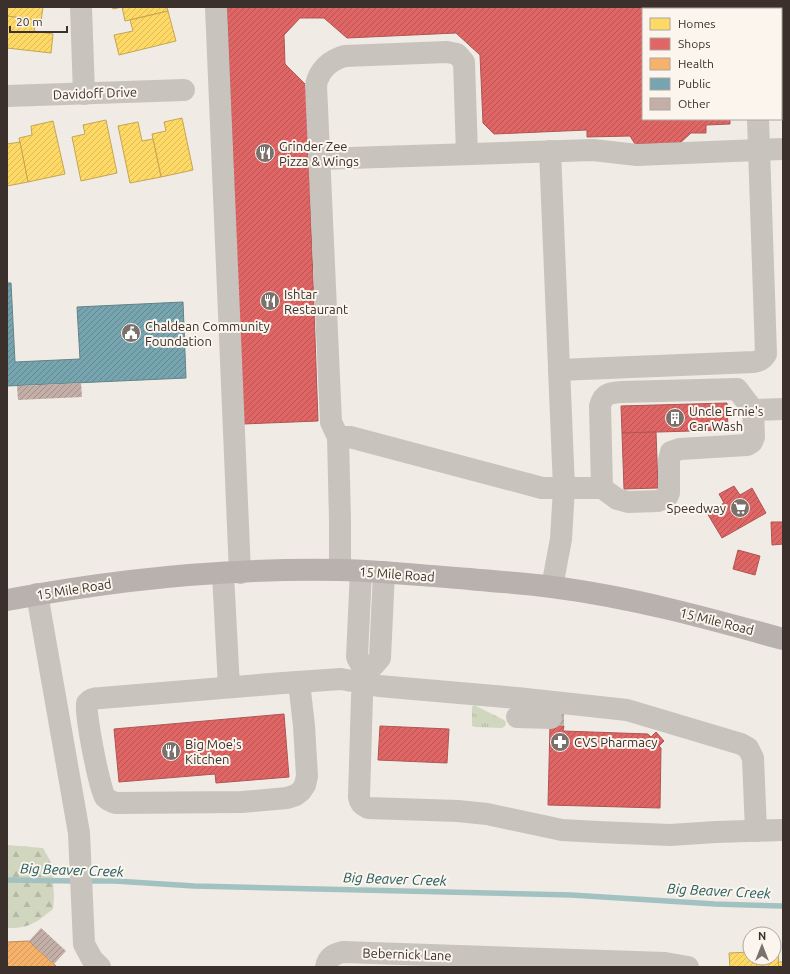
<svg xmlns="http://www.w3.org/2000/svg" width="790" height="974" viewBox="0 0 790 974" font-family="Ubuntu,sans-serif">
<defs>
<pattern id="grass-tufts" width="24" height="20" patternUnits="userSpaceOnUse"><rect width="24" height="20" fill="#d1d6bf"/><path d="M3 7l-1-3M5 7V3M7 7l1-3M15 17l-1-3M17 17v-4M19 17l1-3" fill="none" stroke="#b4b8a4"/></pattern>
<pattern id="forest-firs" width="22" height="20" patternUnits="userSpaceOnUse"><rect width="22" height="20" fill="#d1d6bf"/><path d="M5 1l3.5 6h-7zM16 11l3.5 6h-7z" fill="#b4b8a4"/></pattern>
<pattern id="homes-hatch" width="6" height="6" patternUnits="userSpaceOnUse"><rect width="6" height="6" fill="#ffd966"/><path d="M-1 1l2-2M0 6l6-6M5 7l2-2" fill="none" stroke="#dbbb59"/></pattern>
<pattern id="shops-hatch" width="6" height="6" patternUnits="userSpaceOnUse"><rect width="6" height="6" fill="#e06666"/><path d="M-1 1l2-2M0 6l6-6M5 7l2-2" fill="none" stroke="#b75454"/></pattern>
<pattern id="health-hatch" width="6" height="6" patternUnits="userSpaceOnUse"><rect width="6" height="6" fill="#f6b26b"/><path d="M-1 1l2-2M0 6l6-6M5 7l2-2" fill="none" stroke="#d4995d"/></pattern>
<pattern id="public-hatch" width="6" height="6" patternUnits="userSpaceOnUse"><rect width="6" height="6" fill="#76a5af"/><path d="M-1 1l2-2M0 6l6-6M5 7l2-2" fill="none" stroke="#62878f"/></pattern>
<pattern id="building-hatch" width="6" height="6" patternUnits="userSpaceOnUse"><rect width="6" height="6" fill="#c3afa7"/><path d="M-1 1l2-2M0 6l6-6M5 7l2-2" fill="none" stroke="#a08f88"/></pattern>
</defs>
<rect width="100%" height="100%" fill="#f0ebe5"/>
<path fill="url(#grass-tufts)" d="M474,705L504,720L506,722L505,726L502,728L475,727L472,726V707Z"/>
<path fill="url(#forest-firs)" d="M7,845L43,848L52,864L54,897L53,909C37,922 29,929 7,928Z"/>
<g fill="url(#homes-hatch)" stroke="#c4a654">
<path d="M7,7H43L41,21L7,16Z"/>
<path d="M112,7H167L168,11L125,21L122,7L113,9Z"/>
<path d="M168,11L176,41L119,55L114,35L133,31L130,20Z"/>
<path d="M7,16L36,20L34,31L53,34L51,53L7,48Z"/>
<path d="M182,118L193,170L161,177L152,134L166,131L164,122Z"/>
<path d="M106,120L117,173L81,181L72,137L85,134L83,125Z"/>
<path d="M53,121L65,174L28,182L19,138L32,135L31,126Z"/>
<path d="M138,122L142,141L153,139L161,177L130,183L118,126Z"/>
<path d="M20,142L28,182L7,186V144Z"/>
<path d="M774,951H778L779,967H730L729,953L750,952V958H774Z"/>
<path d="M778,962H783V967H779Z"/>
</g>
<g fill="url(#shops-hatch)" stroke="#ae5654">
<path d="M227,7H725V9H643V119H730V124L706,125V133H691L680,143L635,144L630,136L587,137V130L494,134L483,123L480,55L456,33L347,38L324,18H300L284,35L285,64L306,85L318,421L243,424Z"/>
<path d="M727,403L728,430L622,433L621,406Z"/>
<path d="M656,432L658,488L624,489L622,433Z"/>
<path d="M734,486L740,495L752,488L766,513L722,538L707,513L724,503L719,494Z"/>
<path d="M771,522H783V544L772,545Z"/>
<path d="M738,550L760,556L755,575L733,569Z"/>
<path d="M284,714L289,777L216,783L215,774L119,782L114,729Z"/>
<path d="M550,725L564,726L563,731L648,734L651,737L656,732L664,741L659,746L661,748L660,808L548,805Z"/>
<path d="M380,726L449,729L447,763L378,760Z"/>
</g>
<path fill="url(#health-hatch)" stroke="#be8b58" d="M29,941L35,947L57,967H7V942Z"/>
<path fill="url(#public-hatch)" stroke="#648287" d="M7,283H11L15,362L80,359L77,307L183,302L186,378L7,386Z"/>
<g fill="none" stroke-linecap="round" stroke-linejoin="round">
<g stroke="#a1c2c1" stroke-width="5.5">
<path d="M7,880L77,881"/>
<path d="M85,881H115L194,886L571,895L715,904L783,906"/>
</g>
</g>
<g fill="url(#building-hatch)">
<path d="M81,383L82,397L18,400L17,386Z"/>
<path d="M551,712H564V726L550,725Z"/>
<path d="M41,928L66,951L54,964L29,941Z"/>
</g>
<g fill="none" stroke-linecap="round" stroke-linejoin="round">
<g stroke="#c9c3be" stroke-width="22">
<path d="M81,7L84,94"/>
<path d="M216,7L240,573"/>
<path d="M753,7V9"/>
<path d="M7,96L184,90"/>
<path d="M550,151L564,488L561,539L552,587"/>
<path d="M319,159L593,150L637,155L783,149"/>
<path d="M559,370L754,362C760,361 763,359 766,354L758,119"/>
<path d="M753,410L783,409"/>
<path d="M338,437H350L542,488H602L617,499L628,502L658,501L667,497L669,493V460L671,452L680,449L747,445L752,442L754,437L753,410L737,389L621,392C609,393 603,394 600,406L602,488"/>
<path d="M340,570V521L338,437L331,422L316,85C319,70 330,60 345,56L447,52L457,54L464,62L467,154"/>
<path d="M361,571L357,657L366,674"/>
<path d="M384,572L380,658L366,674L362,696L359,797C360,803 362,805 368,808L458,811L487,814L562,830L598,832L670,835L716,832L783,830"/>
<path d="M223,574L229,687"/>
<path d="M37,594L79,833L84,944L92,959L100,967"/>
<path d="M299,682L304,726L307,776L305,785L301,791L296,795L287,798L242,802L116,803C112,802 108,800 105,797C100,791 84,710 87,703C90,699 97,698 101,698L283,683L341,679L379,686L517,698L627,710L741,744L748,748L753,758L756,831"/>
<path d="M517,717L551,718"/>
<path d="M326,967C328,957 334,954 343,952L665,963L688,967"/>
</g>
<path stroke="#b8b1ad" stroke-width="22" d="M7,600C117,579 228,568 340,570C384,571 427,576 470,579C497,582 525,583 552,587C631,597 707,618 783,639"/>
</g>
<defs>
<symbol id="restaurant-disc" viewBox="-11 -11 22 22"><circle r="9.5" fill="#7a716c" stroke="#fbf5ee"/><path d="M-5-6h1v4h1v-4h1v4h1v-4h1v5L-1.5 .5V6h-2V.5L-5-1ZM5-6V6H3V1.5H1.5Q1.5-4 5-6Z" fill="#fff"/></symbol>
<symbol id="civic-disc" viewBox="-11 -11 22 22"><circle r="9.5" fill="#7a716c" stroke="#fbf5ee"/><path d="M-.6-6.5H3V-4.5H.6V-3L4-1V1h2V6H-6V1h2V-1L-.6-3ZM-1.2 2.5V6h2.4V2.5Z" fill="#fff"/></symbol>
<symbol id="building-disc" viewBox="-11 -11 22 22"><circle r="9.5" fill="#7a716c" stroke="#fbf5ee"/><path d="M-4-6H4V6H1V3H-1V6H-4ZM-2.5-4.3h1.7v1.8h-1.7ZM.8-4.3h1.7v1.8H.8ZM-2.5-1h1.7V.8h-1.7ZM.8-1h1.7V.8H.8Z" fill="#fff"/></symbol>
<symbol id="supermarket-disc" viewBox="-11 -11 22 22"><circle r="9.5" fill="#7a716c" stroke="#fbf5ee"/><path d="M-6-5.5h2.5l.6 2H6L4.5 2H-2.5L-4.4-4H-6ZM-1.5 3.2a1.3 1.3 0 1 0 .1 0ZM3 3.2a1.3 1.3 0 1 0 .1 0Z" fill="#fff"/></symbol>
<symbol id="pharmacy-disc" viewBox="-11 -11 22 22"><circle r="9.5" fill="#7a716c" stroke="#fbf5ee"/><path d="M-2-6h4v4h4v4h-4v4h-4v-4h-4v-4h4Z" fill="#fff"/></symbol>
</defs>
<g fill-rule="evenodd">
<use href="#restaurant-disc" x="254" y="142" width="22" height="22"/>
<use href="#restaurant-disc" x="259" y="290" width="22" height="22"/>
<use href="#civic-disc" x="120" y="322" width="22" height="22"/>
<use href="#building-disc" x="664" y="407" width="22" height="22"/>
<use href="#supermarket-disc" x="729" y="497" width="22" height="22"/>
<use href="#pharmacy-disc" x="549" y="731" width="22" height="22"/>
<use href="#restaurant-disc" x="160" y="740" width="22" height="22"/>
</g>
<g text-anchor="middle" stroke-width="4" stroke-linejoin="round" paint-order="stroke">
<g font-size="13" fill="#3b302b" stroke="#fbf5ee">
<text transform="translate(95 93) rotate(-2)" y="5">Davidoff Drive</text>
<text transform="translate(397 574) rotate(4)" y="5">15 Mile Road</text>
<text transform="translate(74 589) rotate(-9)" y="5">15 Mile Road</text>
<text transform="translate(717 621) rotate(14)" y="5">15 Mile Road</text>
<text transform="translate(407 954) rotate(2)" y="5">Bebernick Lane</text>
</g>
<g font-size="13" fill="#3b302b" stroke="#fbf5ee" text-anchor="start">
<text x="279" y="151">Grinder Zee<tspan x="279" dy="15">Pizza &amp; Wings</tspan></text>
<text x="284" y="299">Ishtar<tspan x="284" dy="15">Restaurant</tspan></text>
<text x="145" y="331">Chaldean Community<tspan x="145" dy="15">Foundation</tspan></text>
<text x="689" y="416">Uncle Ernie's<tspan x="689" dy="15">Car Wash</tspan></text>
<text x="726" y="513" text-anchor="end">Speedway</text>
<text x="574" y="747">CVS Pharmacy</text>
<text x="185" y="749">Big Moe's<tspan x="185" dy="15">Kitchen</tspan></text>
</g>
<g font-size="14" font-style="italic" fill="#1f5a5e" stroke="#fbf5ee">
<text transform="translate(72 870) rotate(2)" y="5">Big Beaver Creek</text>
<text transform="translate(395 879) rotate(2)" y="5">Big Beaver Creek</text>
<text transform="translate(719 891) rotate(3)" y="5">Big Beaver Creek</text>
</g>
</g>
<rect width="790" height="974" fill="none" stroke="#3b302b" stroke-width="16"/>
<rect x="642" y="8" width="140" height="112" fill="#fbf5ee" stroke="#aea6a0"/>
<rect x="650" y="18" width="20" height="12" fill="#ffd966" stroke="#aea6a0"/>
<text x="678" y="28" font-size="12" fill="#3b302b">Homes</text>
<rect x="650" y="38" width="20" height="12" fill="#e06666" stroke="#aea6a0"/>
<text x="678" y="48" font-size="12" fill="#3b302b">Shops</text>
<rect x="650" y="58" width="20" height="12" fill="#f6b26b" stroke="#aea6a0"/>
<text x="678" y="68" font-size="12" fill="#3b302b">Health</text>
<rect x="650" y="78" width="20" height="12" fill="#76a5af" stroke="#aea6a0"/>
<text x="678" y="88" font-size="12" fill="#3b302b">Public</text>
<rect x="650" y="98" width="20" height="12" fill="#c3afa7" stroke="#aea6a0"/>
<text x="678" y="108" font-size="12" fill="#3b302b">Other</text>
<g transform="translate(762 946)"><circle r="19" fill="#fbf5ee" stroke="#aea6a0"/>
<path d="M0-3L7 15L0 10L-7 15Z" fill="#7a716c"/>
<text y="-6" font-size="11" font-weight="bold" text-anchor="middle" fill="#3b302b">N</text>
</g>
<path d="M10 26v6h57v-6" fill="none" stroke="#3b302b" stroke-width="2"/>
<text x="16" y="26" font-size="12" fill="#3b302b" stroke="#fbf5ee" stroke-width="3" paint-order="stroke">20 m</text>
</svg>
